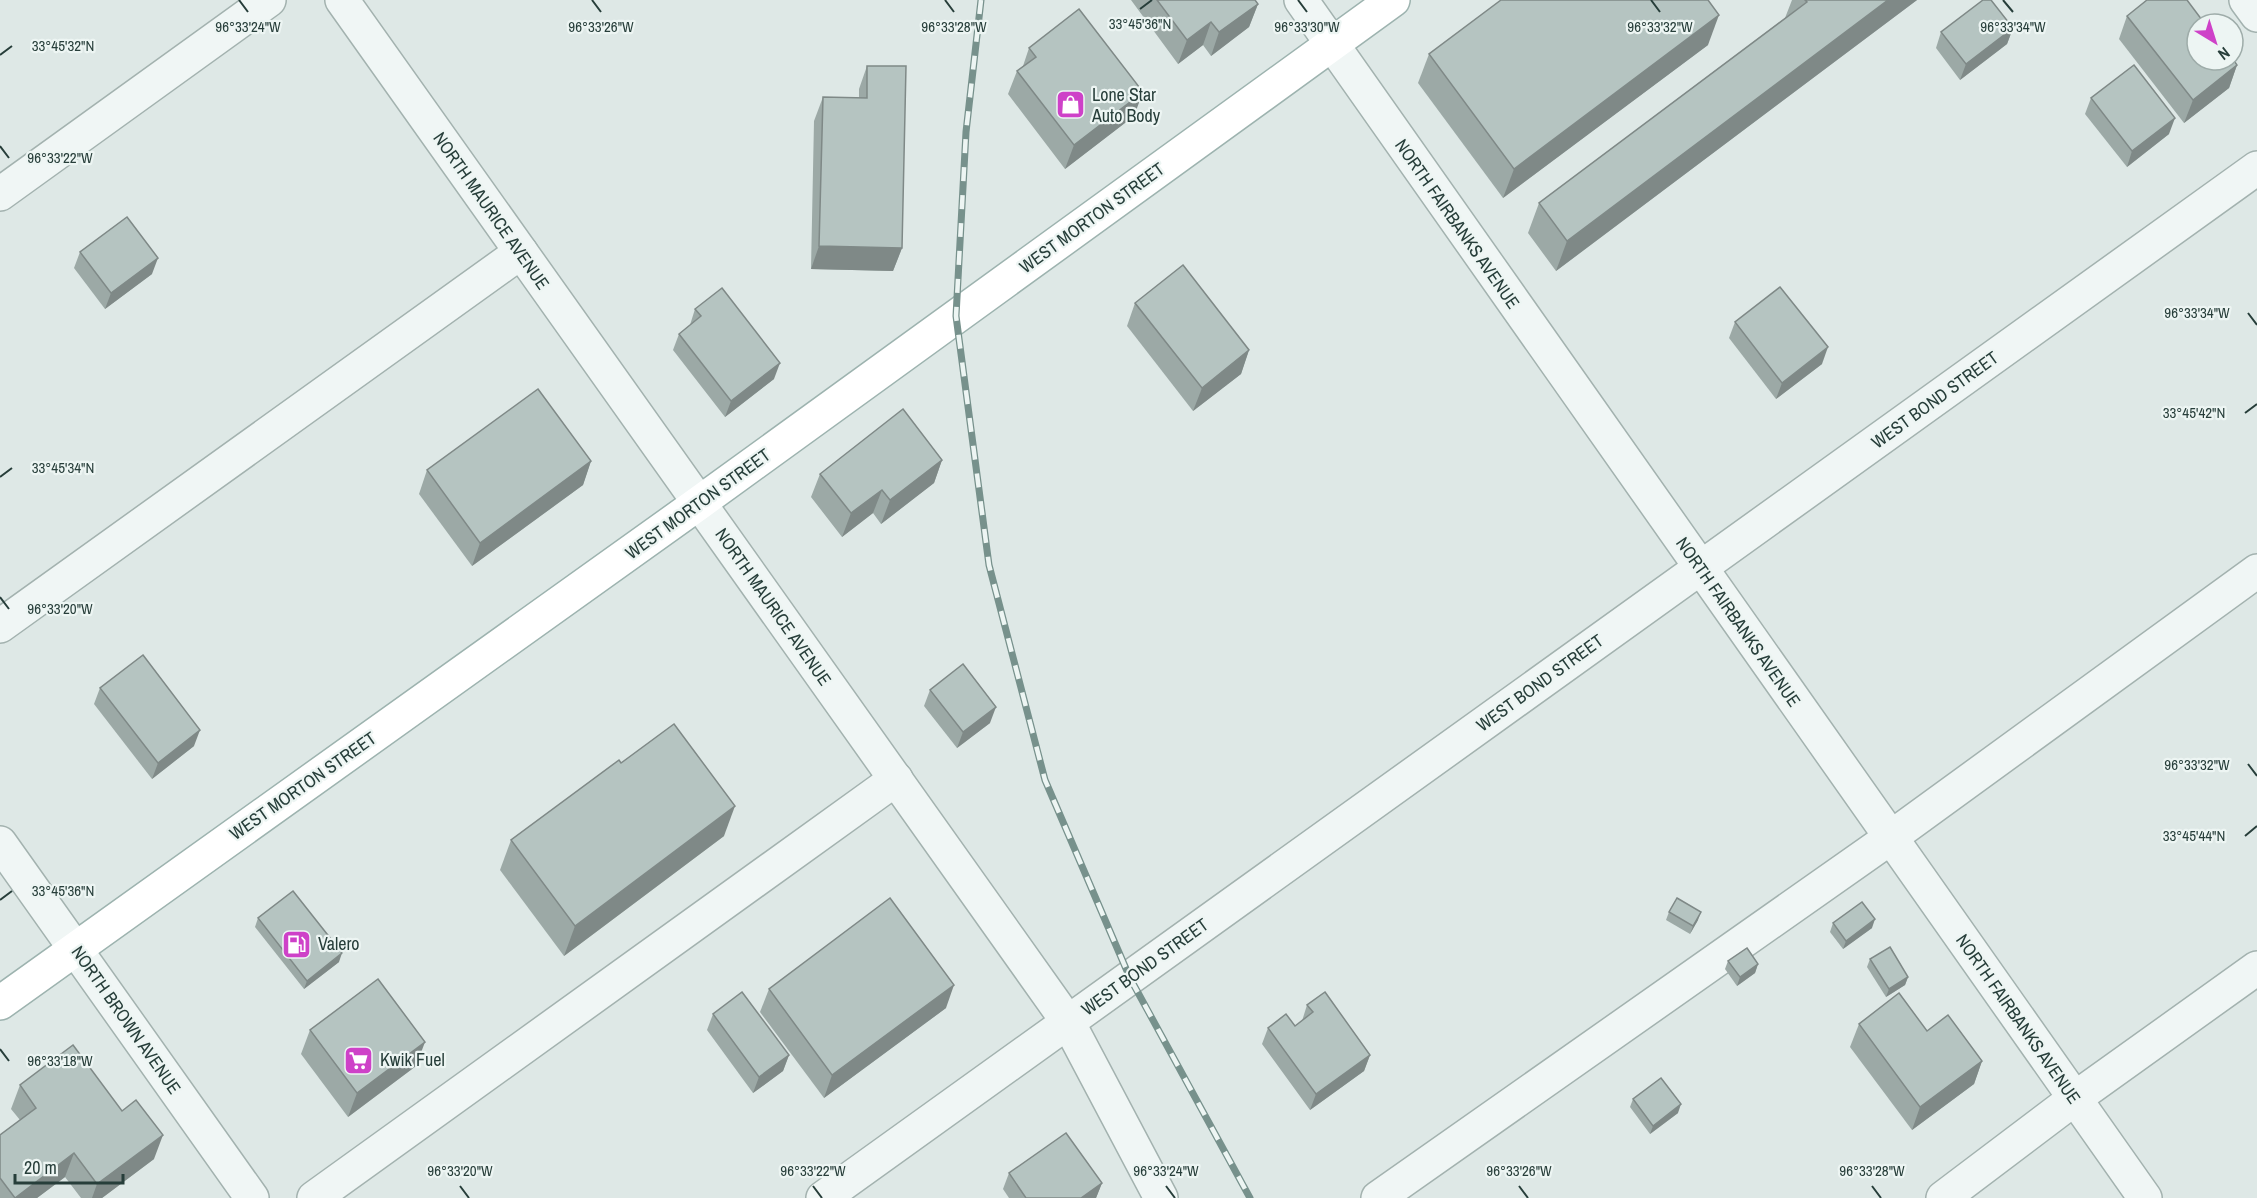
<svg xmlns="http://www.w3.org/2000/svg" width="2257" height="1198" viewBox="0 0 2257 1198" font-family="'Archivo Narrow',sans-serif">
<rect width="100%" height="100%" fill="#dee8e6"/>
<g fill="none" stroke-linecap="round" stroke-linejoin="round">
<defs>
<g id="minor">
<path d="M342,0L1068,1022L1161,1198"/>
<path d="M1301,0L2145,1198"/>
<path d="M2246,0L2257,15"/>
<path d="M0,194L269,0"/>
<path d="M0,626L521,252"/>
<path d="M0,843L252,1198"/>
<path d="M314,1198L896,779"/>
<path d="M823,1198L2257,168"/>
<path d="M1378,1198L1890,838L2257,571"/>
<path d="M1943,1198L2074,1099L2257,968"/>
</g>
<path id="major" d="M0,1003L699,503L1393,0"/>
</defs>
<use href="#minor" stroke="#a3b2af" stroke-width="36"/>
<use href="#major" stroke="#9db3af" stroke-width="36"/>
<use href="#minor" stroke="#f0f6f5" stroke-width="33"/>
<use href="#major" stroke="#fff" stroke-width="33"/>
<defs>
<path id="rail" d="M981,0L966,132L956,316L989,565L1045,780L1130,978L1250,1198"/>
</defs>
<use href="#rail" stroke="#77918c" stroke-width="7"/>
<use href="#rail" stroke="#edf5f3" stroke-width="4.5" stroke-dasharray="14" stroke-linecap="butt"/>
</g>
<g fill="#9ca9a6">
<path d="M1131,0H1255L1258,4L1249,27L1211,56L1203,45L1178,64Z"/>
<path d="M1792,0H1917L1556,271L1528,233L1539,203L1785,18Z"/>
<path d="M2127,16L2237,65L2229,88L2184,123L2119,39Z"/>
<path d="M2013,28L2007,44L1960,80L1936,48L1941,32Z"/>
<path d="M1708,45L1503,198L1418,83L1429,54Z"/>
<path d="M1029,48L1134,116L1065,169L1008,94L1017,71L1023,66Z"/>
<path d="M867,66L902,248L893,271L811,269L814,121L823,97L859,98V89Z"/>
<path d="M2091,98L2169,134L2127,167L2085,114Z"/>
<path d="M80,252L152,274L105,309L74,268Z"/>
<path d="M1135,303L1249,350L1241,374L1193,411L1127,326Z"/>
<path d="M695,309L774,379L725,417L673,350L679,334L690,325Z"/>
<path d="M1735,322L1822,364L1776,399L1729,338Z"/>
<path d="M942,460L934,483L881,524L873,513L842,537L811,497L820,474Z"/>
<path d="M591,461L583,485L472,566L419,494L427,470Z"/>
<path d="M100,688L194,746L152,779L94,704Z"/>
<path d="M930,690L990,723L957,748L924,706Z"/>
<path d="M621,763L724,836L564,956L500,870L511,840Z"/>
<path d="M1669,912L1698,920L1690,934L1666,920Z"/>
<path d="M258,918L339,962L304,989L255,927Z"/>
<path d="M1833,923L1872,928L1843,949L1830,932Z"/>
<path d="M1870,959L1908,977L1905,985L1886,997L1867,967Z"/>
<path d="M1728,961L1758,964L1755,973L1737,986L1725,969Z"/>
<path d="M769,989L946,1008L824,1098L760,1012Z"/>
<path d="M1307,1005L1370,1055L1364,1071L1310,1110L1262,1044L1268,1028L1295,1026L1302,1021Z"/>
<path d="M713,1014L789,1055L783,1071L753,1093L707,1030Z"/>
<path d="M1859,1024L1927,1031L1982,1061L1974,1084L1912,1130L1850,1047Z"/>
<path d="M310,1030L416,1066L348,1117L301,1054Z"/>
<path d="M20,1085L154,1159L102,1198H81L65,1177L37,1198H0V1135L20,1120L11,1109Z"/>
<path d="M1633,1099L1678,1113L1650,1134L1630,1107Z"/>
<path d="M1009,1173L1102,1183L1096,1198H1009L1003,1189Z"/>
</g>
<g fill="#7f8987">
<path d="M1888,0H1917L1556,271L1567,241Z"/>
<path d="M1258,4L1249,27L1211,56L1219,32Z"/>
<path d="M1719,15L1708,45L1503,198L1514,169Z"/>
<path d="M1211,22L1203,45L1178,64L1187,40Z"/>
<path d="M2013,28L2007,44L1960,80L1966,64Z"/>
<path d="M2237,65L2229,88L2184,123L2193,100Z"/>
<path d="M1143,92L1134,116L1065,169L1074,145Z"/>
<path d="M2175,118L2169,134L2127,167L2132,151Z"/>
<path d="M819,246L902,248L893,271L811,269Z"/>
<path d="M158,258L152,274L105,309L111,293Z"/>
<path d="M1828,347L1822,364L1776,399L1782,383Z"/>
<path d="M1249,350L1241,374L1193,411L1202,388Z"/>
<path d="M780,363L774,379L725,417L731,401Z"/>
<path d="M942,460L934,483L881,524L890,500Z"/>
<path d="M591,461L583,485L472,566L480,543Z"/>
<path d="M882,490L873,513L842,537L851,513Z"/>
<path d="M996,707L990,723L957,748L963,732Z"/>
<path d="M200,730L194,746L152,779L158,763Z"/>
<path d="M735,806L724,836L564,956L575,926Z"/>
<path d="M1701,912L1698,920L1690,934L1693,926Z"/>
<path d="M1875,919L1872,928L1843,949L1846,941Z"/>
<path d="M342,953L339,962L304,989L307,981Z"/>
<path d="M1758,964L1755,973L1737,986L1740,977Z"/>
<path d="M1908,977L1905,985L1886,997L1889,989Z"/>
<path d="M954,985L946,1008L824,1098L832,1075Z"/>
<path d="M425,1042L416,1066L348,1117L357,1093Z"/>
<path d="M789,1055L783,1071L753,1093L759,1077Z"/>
<path d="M1370,1055L1364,1071L1310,1110L1316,1094Z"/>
<path d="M1982,1061L1974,1084L1912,1130L1920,1107Z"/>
<path d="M1681,1104L1678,1113L1650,1134L1653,1126Z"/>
<path d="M163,1135L154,1159L102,1198H92L97,1184Z"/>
<path d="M74,1153L65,1177L37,1198H15Z"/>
<path d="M1102,1183L1096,1198H1081Z"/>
</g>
<g fill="#b5c4c1" stroke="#7f8987" stroke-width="1.5">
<path d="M1157,0H1255L1258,4L1219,32L1211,22L1187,40Z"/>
<path d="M1501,0H1708L1719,15L1514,169L1429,54Z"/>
<path d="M1805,0H1888L1567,241L1539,203L1807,2Z"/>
<path d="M1983,0H1991L2013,28L1966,64L1941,32Z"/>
<path d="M2147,0H2187L2205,24H2197V60L2233,59L2237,65L2193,100L2127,16Z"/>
<path d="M1079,9L1143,92L1074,145L1017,71L1036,57L1029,48Z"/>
<path d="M2134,65L2175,118L2132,151L2091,98Z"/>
<path d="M867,66H906L902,248L819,246L823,97L867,98Z"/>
<path d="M127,217L158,258L111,293L80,252Z"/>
<path d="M1183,265L1249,350L1202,388L1135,303Z"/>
<path d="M1780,287L1828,347L1782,383L1735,322Z"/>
<path d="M722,288L780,363L731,401L679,334L701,316L695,309Z"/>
<path d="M538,389L591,461L480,543L427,470Z"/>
<path d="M903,409L942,460L890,500L882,490L851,513L820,474Z"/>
<path d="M143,655L200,730L158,763L100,688Z"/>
<path d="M963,664L996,707L963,732L930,690Z"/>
<path d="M674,724L735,806L575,926L511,840L619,760L621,763Z"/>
<path d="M293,891L342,953L307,981L258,918Z"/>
<path d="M890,898L954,985L832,1075L769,989Z"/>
<path d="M1677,898L1701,912L1693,926L1669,912Z"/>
<path d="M1862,902L1875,919L1846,941L1833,923Z"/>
<path d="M1890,947L1908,977L1889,989L1870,959Z"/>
<path d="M1747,948L1758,964L1740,977L1728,961Z"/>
<path d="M378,979L425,1042L357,1093L310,1030Z"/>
<path d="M742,992L789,1055L759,1077L713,1014Z"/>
<path d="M1325,992L1370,1055L1316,1094L1268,1028L1286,1014L1295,1026L1313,1012L1307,1005Z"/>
<path d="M1899,993L1927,1031L1948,1015L1982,1061L1920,1107L1859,1024Z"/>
<path d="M73,1045L122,1111L136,1100L163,1135L97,1184L74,1153L15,1198L0,1178V1135L36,1108L20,1085Z"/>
<path d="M1661,1078L1681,1104L1653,1126L1633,1099Z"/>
<path d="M1066,1133L1102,1183L1081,1198H1026L1009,1173Z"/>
</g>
<path fill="none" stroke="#273e3a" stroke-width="2" d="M239,0L248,12M592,0L601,12M945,0L954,12M1298,0L1307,12M1651,0L1660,12M2003,0L2013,12M1140,9L1152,0M0,55L12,46M0,146L9,158M2248,313L2257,325M2245,413L2257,404M0,477L12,468M0,597L9,609M2248,764L2257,776M2245,836L2257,826M0,900L12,891M0,1049L9,1061M460,1186L469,1198M813,1186L822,1198M1166,1186L1175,1198M1519,1186L1528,1198M1872,1186L1881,1198"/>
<defs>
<symbol id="shop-square" viewBox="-11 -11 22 22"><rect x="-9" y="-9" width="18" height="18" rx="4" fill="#ce41c8" stroke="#edf5f3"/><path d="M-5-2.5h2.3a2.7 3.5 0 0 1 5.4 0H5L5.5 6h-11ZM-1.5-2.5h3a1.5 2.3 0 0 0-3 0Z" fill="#fff"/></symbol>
<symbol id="fuel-square" viewBox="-11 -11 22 22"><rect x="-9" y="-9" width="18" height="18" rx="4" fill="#ce41c8" stroke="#edf5f3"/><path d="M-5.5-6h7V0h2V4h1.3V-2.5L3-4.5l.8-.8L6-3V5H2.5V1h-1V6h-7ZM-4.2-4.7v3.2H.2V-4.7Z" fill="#fff"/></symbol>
<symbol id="supermarket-square" viewBox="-11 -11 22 22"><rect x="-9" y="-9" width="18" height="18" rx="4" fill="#ce41c8" stroke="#edf5f3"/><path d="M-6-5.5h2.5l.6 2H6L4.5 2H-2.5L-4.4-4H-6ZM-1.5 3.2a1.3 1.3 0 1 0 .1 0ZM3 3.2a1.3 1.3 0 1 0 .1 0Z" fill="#fff"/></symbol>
</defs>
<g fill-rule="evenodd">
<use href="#shop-square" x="1054" y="88" width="33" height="33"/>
<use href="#fuel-square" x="280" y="928" width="33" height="33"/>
<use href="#supermarket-square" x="342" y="1044" width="33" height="33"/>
</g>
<g text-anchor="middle" stroke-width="4.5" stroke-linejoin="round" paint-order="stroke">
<g font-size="18" fill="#273e3a" stroke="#edf5f3" text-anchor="start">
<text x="1092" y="101">Lone Star<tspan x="1092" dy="21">Auto Body</tspan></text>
<text x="318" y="950">Valero</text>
<text x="380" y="1066">Kwik Fuel</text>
</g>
<g font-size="18" fill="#273e3a" stroke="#edf5f3">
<text transform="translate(491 211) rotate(55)" y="6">NORTH MAURICE AVENUE</text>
<text transform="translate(1092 218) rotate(-36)" y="6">WEST MORTON STREET</text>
<text transform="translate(1457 224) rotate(55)" y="6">NORTH FAIRBANKS AVENUE</text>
<text transform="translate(1935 400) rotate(-36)" y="6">WEST BOND STREET</text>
<text transform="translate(698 504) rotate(-36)" y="6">WEST MORTON STREET</text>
<text transform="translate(773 607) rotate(55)" y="6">NORTH MAURICE AVENUE</text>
<text transform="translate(1738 622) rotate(55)" y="6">NORTH FAIRBANKS AVENUE</text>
<text transform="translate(1540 683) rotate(-36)" y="6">WEST BOND STREET</text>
<text transform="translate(303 786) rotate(-35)" y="6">WEST MORTON STREET</text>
<text transform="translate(1145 967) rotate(-36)" y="6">WEST BOND STREET</text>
<text transform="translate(2018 1019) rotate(55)" y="6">NORTH FAIRBANKS AVENUE</text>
<text transform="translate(126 1020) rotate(55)" y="6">NORTH BROWN AVENUE</text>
</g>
</g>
<g font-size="15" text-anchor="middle" fill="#273e3a" stroke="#edf5f3" stroke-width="4.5" stroke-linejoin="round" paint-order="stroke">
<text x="1140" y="29">33°45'36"N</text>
<text x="248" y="32">96°33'24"W</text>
<text x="601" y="32">96°33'26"W</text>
<text x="954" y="32">96°33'28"W</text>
<text x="1307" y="32">96°33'30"W</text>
<text x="1660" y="32">96°33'32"W</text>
<text x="2013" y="32">96°33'34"W</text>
<text x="63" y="51">33°45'32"N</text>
<text x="60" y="163">96°33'22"W</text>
<text x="2197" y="318">96°33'34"W</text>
<text x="2194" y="418">33°45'42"N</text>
<text x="63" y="473">33°45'34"N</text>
<text x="60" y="614">96°33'20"W</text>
<text x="2197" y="770">96°33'32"W</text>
<text x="2194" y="841">33°45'44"N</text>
<text x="63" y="896">33°45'36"N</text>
<text x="60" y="1066">96°33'18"W</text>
<text x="460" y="1176">96°33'20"W</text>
<text x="813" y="1176">96°33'22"W</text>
<text x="1166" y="1176">96°33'24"W</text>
<text x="1519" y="1176">96°33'26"W</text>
<text x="1872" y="1176">96°33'28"W</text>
</g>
<g transform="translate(2215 42) rotate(142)"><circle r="28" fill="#edf5f3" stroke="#9eaca9" stroke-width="1.5"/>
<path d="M0-4.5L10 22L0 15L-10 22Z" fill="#ce41c8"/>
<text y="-9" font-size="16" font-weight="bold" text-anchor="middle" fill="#273e3a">N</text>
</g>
<path d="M15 1174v9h108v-9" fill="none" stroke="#273e3a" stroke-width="3"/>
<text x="24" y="1174" font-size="18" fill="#273e3a" stroke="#edf5f3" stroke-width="4.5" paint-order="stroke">20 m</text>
</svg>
